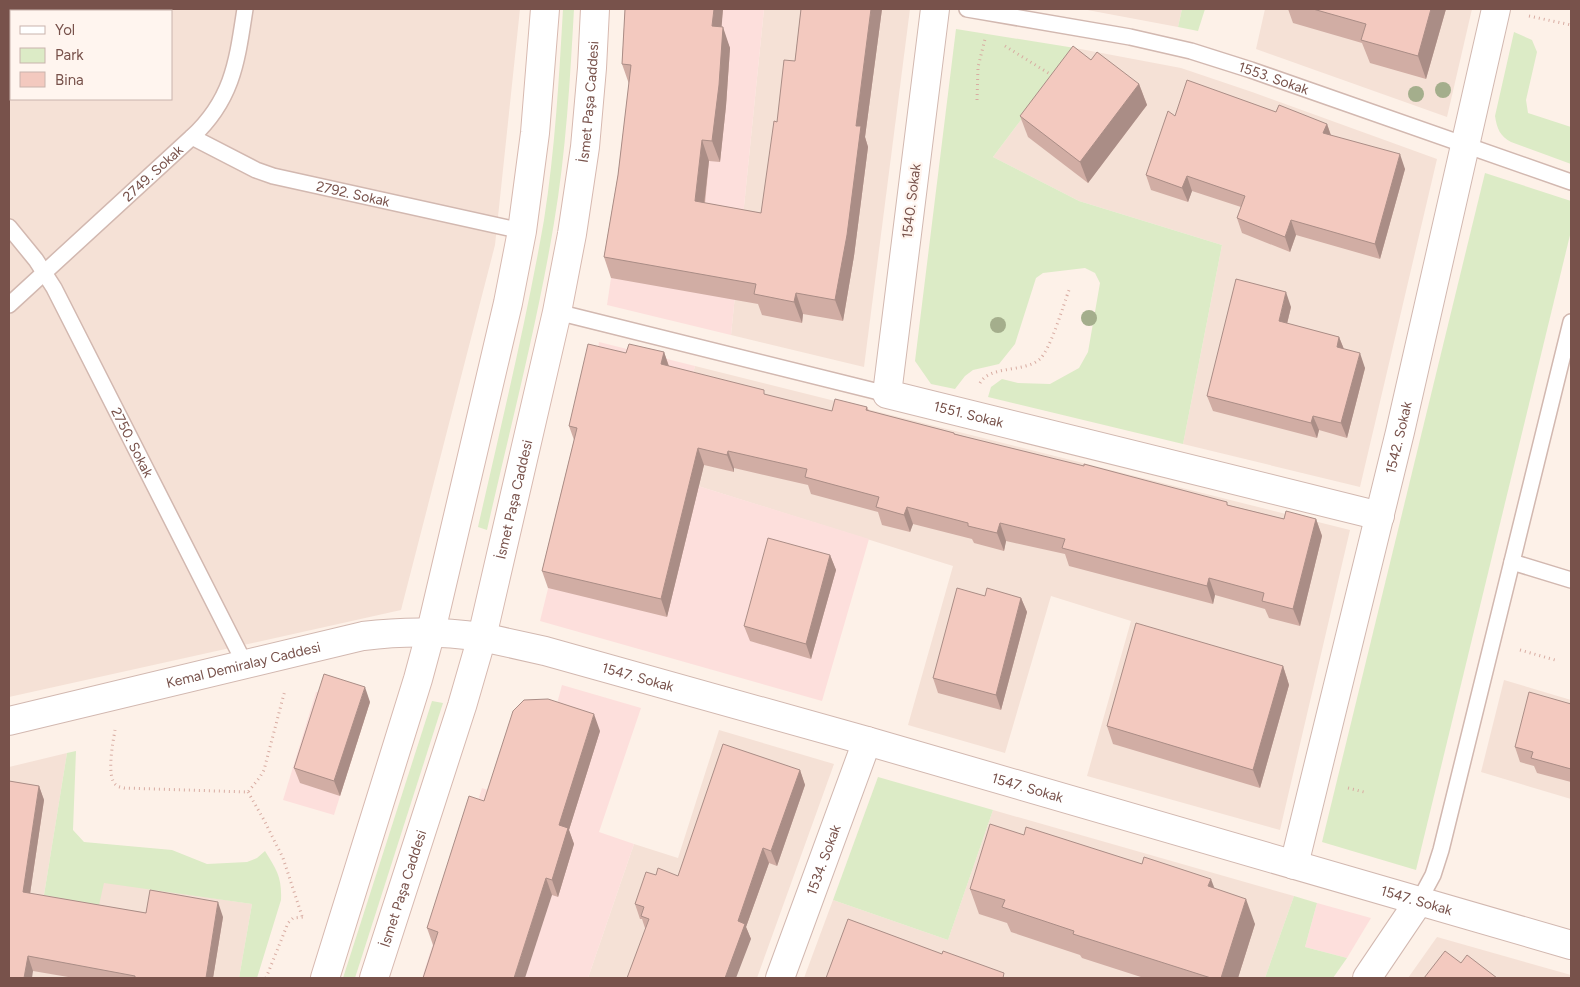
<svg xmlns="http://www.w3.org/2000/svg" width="1580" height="987" viewBox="0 0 1580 987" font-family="Figtree,sans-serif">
<rect width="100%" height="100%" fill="#fdf1e8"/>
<g fill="#f5e1d6" fill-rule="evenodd">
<path d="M9,9H520L495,245L401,610L9,697ZM11,11H171V99H11Z"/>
<path d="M764,9H910L864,367L731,335Z"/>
<path d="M1082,9H1182L1178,27Z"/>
<path d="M1265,9H1472L1447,117L1256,49Z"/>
<path d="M1075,48L1181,68L1252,92L1437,159L1360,487L1183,444L1222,245L1079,201L993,157Z"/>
<path d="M695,366L1350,530L1280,830L1087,776L1131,621L1051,596L1005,753L908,725L953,566L666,476Z"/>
<path d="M1504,680L1571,700V799L1481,772Z"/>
<path d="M719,730L834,764L757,978H588L634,844L678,858Z"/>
<path d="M67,753L44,895L104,882L252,904L239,978H9V767Z"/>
<path d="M993,810L1294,896L1265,978H804L833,900L948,940Z"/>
<path d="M1437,937L1571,975V978H1408Z"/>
</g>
<g fill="#fddfdc">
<path d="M635,9H764L731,335L607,305L611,278L629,85Z"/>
<path d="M599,342L695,366L666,476L869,539L822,701L540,621L579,463Z"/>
<path d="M562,685L641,708L599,832L634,844L588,978H422L482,788L497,793L554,715Z"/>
<path d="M330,689L370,701L334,815L283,800L316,692Z"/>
<path d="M1317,903L1371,918L1347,958L1305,947Z"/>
</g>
<g fill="#dcebc6">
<path d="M563,9H574C570,80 566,152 554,223C537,326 510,428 487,530L478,527C501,425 526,323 544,220C555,150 559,79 563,9Z"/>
<path d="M1182,9H1205L1198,31L1178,27Z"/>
<path d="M956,29L1075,48L993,157L1079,201L1222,245L1183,444L988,397L991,387L1002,379L1018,383L1050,384L1079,368L1088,352L1100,283L1095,273L1085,268L1043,273L1036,278L1015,344L999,364L973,370L965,376L955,389L931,384L915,361Z"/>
<path d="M1514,32L1532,40L1537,52L1526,100L1528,113L1571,127V164L1511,142C1500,136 1497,129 1495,116Z"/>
<path d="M1485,173L1571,201V231L1416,870L1322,842Z"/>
<path d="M432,701L443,703L355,978H343Z"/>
<path d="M76,751L73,830L84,842L172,850L207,864L247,862L257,858L265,851C277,870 282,878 281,900L257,978H239L252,904L104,883L99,905L44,895L67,753Z"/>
<path d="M878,777L993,810L948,940L833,900Z"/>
<path d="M1294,896L1317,903L1305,947L1347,958L1333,978H1265Z"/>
</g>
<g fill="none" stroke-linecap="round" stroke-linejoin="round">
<defs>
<g id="service">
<path id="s1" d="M967,9L1130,37L1191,51L1251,70L1571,182"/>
<path id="s2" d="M192,137L256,170L273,176L522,231"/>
<path id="s3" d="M9,227L36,260L54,288L245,664"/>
<path id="s4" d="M9,305L192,137C233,99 237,61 245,9"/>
<path d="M557,312L887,394"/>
<path d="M1512,562L1571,580"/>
<path d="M1419,901L1433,875L1441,850L1571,322"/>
</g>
<g id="minor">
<path id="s5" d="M935,9L887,394L1380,516"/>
<path id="s6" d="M482,637L545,651L867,741L1571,945"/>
<path id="s7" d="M1294,865L1400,432L1496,9"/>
<path id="s8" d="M780,978L867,741"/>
<path d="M1367,978L1419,901"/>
</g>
<g id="tertiary">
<path id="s9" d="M9,721L363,636C403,631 442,631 482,637"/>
</g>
<g id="secondary">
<path d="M325,978L418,679L431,631L508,303L522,231L535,133L545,9"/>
<path id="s10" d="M374,978L462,706L482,637L557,312L572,234L585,147L592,68L595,9"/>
</g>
</defs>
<use href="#service" stroke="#d2b8b0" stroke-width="18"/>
<use href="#minor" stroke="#d2b8b0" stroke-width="30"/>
<use href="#tertiary" stroke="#d2b8b0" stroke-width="30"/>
<use href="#secondary" stroke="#d7b9b0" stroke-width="30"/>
<g stroke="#d8aca2" stroke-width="3" stroke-dasharray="1 4" stroke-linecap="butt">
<path d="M1529,16L1571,25"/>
<path d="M1005,46L1053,76"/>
<path d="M977,100L978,67L985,39"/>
<path d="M980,383C990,365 1024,373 1040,359C1051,348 1063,306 1069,290"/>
<path d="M1520,650L1555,660"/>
<path d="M115,730C113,742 106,777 116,785C118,787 121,787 124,788L248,792L260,777L264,770L285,690"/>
<path d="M1348,788L1364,792"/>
<path d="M248,792L264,820L283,858L302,916"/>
<path d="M266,978L288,923L293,918L303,917"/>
</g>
<use href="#service" stroke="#fff" stroke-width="15"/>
<use href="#minor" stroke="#fff" stroke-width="28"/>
<use href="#tertiary" stroke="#fff" stroke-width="28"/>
<use href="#secondary" stroke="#fff" stroke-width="28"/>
</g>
<g fill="#a4ae8c">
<circle cx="1443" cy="90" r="8"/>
<circle cx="1416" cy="94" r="8"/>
<circle cx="1089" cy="318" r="8"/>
<circle cx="998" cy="325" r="8"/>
</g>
<g fill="#d1ada4">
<path d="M625,9H723L721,27L730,48L726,106L720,162L709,161L705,203L761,213L777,122L795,61L801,9H882L865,137L868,147L854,256L843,321L803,314L802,323L762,315L758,304L611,278L604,257L618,175L629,84L622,64Z"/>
<path d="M1288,9H1446L1426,79L1370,63L1362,43L1293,23Z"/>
<path d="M1091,60L1139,84L1147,105L1088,183L1028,137L1020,116Z"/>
<path d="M1276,112L1327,124L1331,135L1405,169L1380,259L1296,235L1290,252L1242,233L1237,218L1241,207L1192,191L1188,202L1151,190L1146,175L1175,116Z"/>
<path d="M1291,307L1287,324L1339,337L1344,349L1365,368L1347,438L1319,430L1317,438L1213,411L1207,396Z"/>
<path d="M664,352L669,366L766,395L832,411L867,407L869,411L954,433L955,434L1228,505L1284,519H1316L1322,536L1300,626L1269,618L1265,609L1215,595L1213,604L1069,566L1065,554L1006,541L1004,551L974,543L972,539L913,524L910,532L882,525L878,512L811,494L808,485L734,468V472L704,465L667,617L548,588L542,571L574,440L569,426L626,353Z"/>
<path d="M830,555L836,570L811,659L750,641L744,626Z"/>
<path d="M1021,598L1027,612L1001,710L938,693L933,678Z"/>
<path d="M1283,666L1289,685L1260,788L1113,744L1107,726Z"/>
<path d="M370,702L340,796L300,783L294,768Z"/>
<path d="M1571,704V782L1537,773L1534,766L1520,762L1515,747Z"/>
<path d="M600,731L569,830L574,844L558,897L552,895L434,945H433L427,928L484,801Z"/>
<path d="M800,770L805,785L777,866L769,863L746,927L751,939L645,928L642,919H640L635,904L656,875L678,876Z"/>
<path d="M39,786L44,800L30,894L146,913L223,917L213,978H74L33,971L9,978Z"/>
<path d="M1024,835L1214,888L1255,924L1238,978H1144L1082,958L1080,955L1011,932L1007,923L979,914L970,889Z"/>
</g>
<g fill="#aa8d86">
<path d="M714,9H723L720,47L712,26Z"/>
<path d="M871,9H882L865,137L868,147L854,256L843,321L835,300L856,126Z"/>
<path d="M1431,9H1446L1426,79L1418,56Z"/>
<path d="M723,27L730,48L726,106L720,162L712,141Z"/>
<path d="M1139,84L1147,105L1088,183L1080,162Z"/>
<path d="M1327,124L1332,139L1323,133Z"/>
<path d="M702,140L709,161L702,222L695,201Z"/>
<path d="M1400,154L1405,169L1380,259L1375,244Z"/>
<path d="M1187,176L1192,191L1188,202L1182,188Z"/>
<path d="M1291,220L1296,235L1290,252L1285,237Z"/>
<path d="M1286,292L1291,307L1284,336L1279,321Z"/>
<path d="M796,293L803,314L802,323L794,302Z"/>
<path d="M1339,337L1345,352L1337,347Z"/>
<path d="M664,352L670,370L661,364Z"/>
<path d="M1360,353L1365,368L1347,438L1341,423Z"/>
<path d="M1313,416L1319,430L1317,438L1311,423Z"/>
<path d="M698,448L704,465L667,617L661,599Z"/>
<path d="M728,451L734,468V472L727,455Z"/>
<path d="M907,507L913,524L910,532L904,515Z"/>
<path d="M1316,519L1322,536L1300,626L1293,609Z"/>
<path d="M1000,523L1006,541L1004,551L997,533Z"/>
<path d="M830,555L836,570L811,659L806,644Z"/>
<path d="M1209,578L1215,595L1213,604L1207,586Z"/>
<path d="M1021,598L1027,612L1001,710L996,695Z"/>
<path d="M1283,666L1289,685L1260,788L1253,770Z"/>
<path d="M365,687L370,702L340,796L334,781Z"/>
<path d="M594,714L600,731L569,830L574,844L558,897L552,880L559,825Z"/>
<path d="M800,770L805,785L777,866L771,851Z"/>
<path d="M39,786L44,800L28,907L23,892Z"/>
<path d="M763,848L769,863L746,927L751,939L736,978H725L738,921Z"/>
<path d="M546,878L552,895L525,978H514Z"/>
<path d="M1211,879L1220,903L1208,886Z"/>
<path d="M1246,899L1255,924L1238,978H1221Z"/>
<path d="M218,902L223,917L213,978H206Z"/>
<path d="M28,956L33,971L32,978H24Z"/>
</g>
<g fill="#f3c9bf" stroke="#aa8d86">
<path d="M625,9H714L712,26L723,27L719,85L712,141L702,140L695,201L761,213L774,121L777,122L784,60L795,61L801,9H871L856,126H861L847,235L835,300L796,293L794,302L754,294L756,284L604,257L618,175L631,65L622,64Z"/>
<path d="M1313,9H1431L1418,56L1361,40L1366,24Z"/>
<path d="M1073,46L1091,60L1097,52L1139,84L1080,162L1020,116Z"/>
<path d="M1187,80L1276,112L1279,105L1327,124L1323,133L1400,154L1375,244L1291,220L1285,237L1237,218L1245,196L1187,176L1182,188L1146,175L1168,111L1175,116Z"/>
<path d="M1236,279L1286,292L1279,321L1339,337L1337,347L1360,353L1341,423L1313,416L1311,423L1207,396Z"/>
<path d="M588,344L626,353L629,344L664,352L661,364L764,390V394L832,411L835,399L867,407L866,410L954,433V434L1084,466V464L1227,502V505L1284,519L1286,511L1316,519L1293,609L1262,601L1264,593L1209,578L1207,586L1062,548L1065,539L1000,523L997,533L968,526V523L907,507L904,515L876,507L879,497L805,477L807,469L728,451L727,455L698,448L661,599L542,571L577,428L569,426Z"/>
<path d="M768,538L830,555L806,644L744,626Z"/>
<path d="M957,588L985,596L987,588L1021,598L996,695L933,678Z"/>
<path d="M1136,623L1283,666L1253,770L1107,726Z"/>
<path d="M324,674L365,687L334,781L294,768Z"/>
<path d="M1529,692L1571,704V769L1531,758L1533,752L1515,747Z"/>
<path d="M548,699L594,714L559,825L568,828L552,880L546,878L514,978H423L438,932L427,928L469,796L484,801L513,711L524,700Z"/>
<path d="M723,744L800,770L771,851L763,848L738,921L745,924L725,978H627L649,919L641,916L644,907L635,904L646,872L656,875L658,868L678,876Z"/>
<path d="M9,781L39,786L23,892L146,913L150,890L218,902L206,978H135V976L28,956L24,978H9Z"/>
<path d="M990,824L1024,835L1026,827L1142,864L1144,857L1211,879L1208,886L1246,899L1221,978H1211L1073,934L1074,931L1002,907L1005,900L970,889Z"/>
<path d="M848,919L942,954L943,951L1004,973L1003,978H826Z"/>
<path d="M1445,951L1461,963L1467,955L1497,978H1424Z"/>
</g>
<g text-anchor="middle" stroke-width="4.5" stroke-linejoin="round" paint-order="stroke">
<g font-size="14" fill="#78524b" stroke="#fff5ef">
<text dy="5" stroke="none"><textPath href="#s1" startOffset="315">1553. Sokak</textPath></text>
<text dy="5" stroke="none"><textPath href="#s10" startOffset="904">İsmet Paşa Caddesi</textPath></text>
<text dy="5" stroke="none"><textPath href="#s4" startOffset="195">2749. Sokak</textPath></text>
<text dy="5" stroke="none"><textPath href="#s2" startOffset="172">2792. Sokak</textPath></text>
<text transform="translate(911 201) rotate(-83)" y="5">1540. Sokak</text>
<text dy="5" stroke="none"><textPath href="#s5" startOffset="472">1551. Sokak</textPath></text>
<text dy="5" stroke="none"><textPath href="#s7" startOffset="440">1542. Sokak</textPath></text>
<text dy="5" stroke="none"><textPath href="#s3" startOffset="249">2750. Sokak</textPath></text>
<text dy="5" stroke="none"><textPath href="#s10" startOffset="499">İsmet Paşa Caddesi</textPath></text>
<text dy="5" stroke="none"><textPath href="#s9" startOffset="241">Kemal Demiralay Caddesi</textPath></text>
<text dy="5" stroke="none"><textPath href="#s6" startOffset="161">1547. Sokak</textPath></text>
<text dy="5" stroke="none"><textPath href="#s6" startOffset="566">1547. Sokak</textPath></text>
<text dy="5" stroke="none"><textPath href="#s8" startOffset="126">1534. Sokak</textPath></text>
<text dy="5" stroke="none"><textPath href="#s10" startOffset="94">İsmet Paşa Caddesi</textPath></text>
<text dy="5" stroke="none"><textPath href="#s6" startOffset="971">1547. Sokak</textPath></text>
</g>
</g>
<rect width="1580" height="987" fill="none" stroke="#78524b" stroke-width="20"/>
<rect x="10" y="10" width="162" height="90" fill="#fff5ef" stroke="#c9b4ad"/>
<rect x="20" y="26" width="25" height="8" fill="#ffffff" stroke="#c9b4ad"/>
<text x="55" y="35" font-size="15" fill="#78524b">Yol</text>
<rect x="20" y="48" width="25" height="15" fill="#dcebc6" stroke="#c9b4ad"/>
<text x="55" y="60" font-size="15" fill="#78524b">Park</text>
<rect x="20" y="72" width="25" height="15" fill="#f3c9bf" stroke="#c9b4ad"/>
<text x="55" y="85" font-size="15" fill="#78524b">Bina</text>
</svg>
